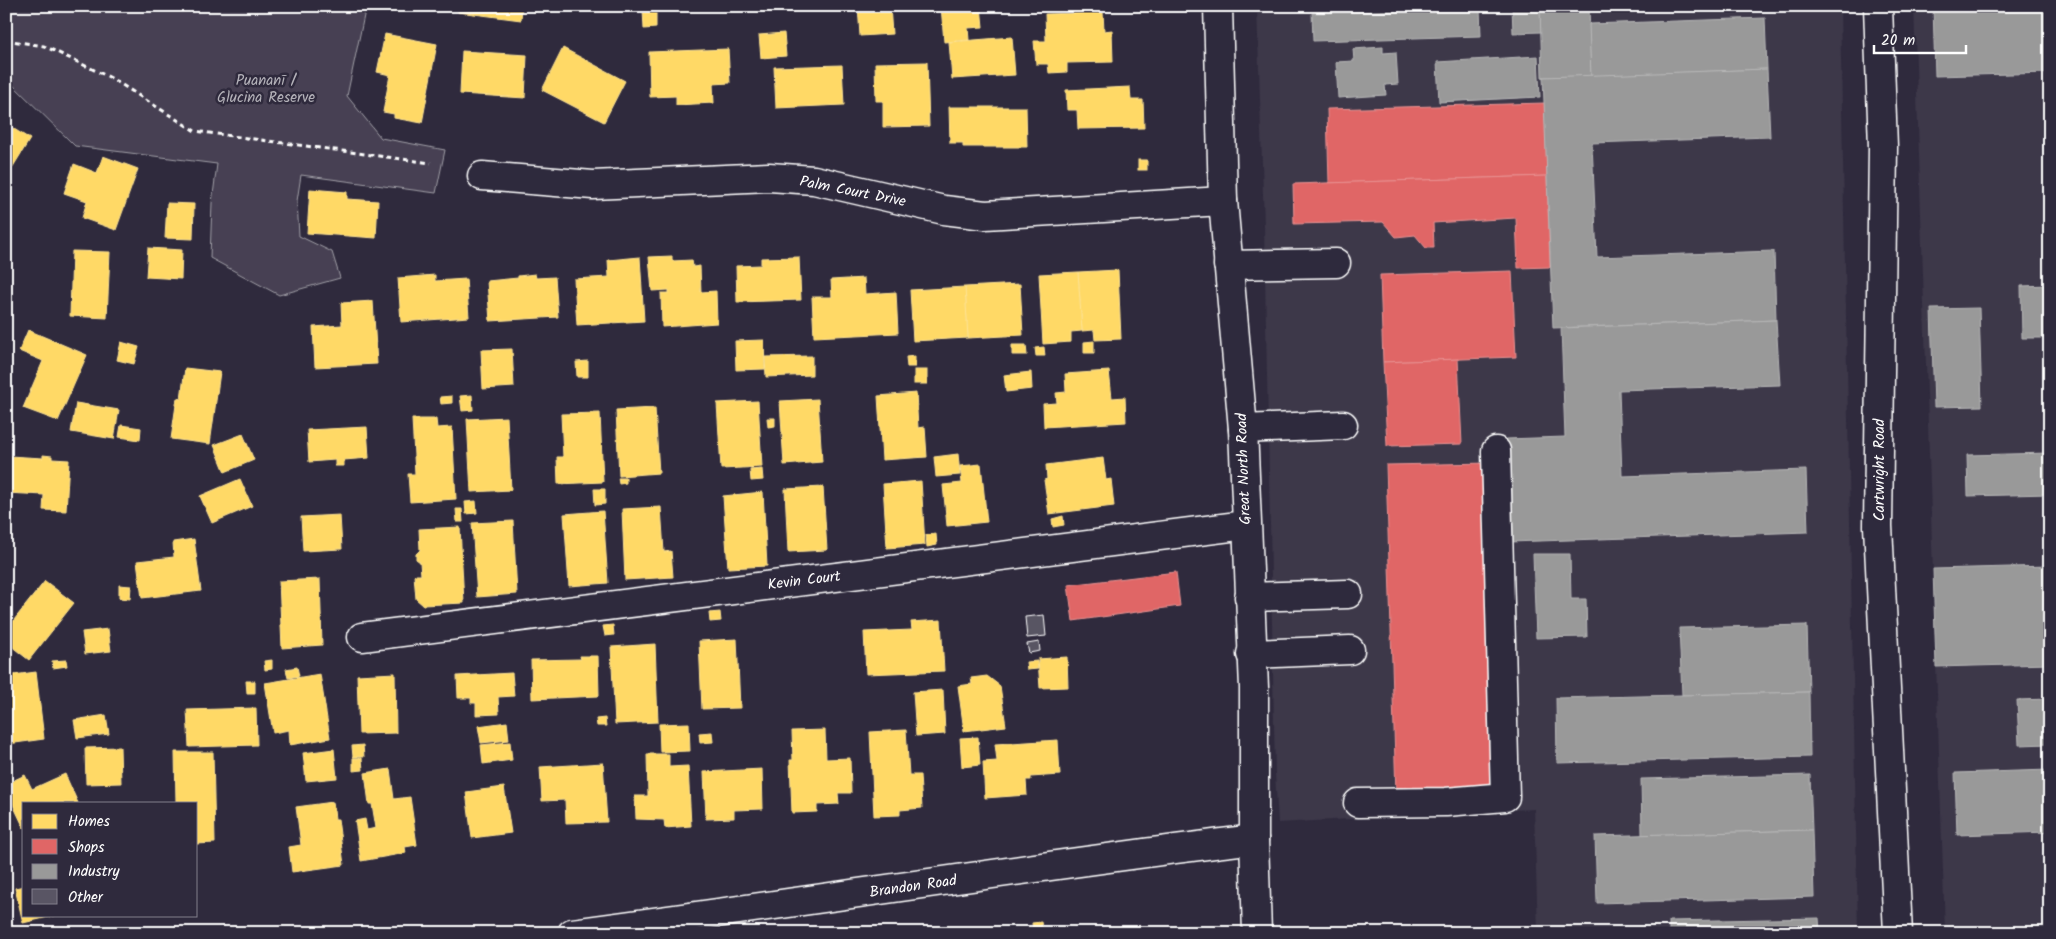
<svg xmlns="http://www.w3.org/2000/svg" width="2056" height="939" viewBox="0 0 2056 939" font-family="Kalam,sans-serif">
<rect width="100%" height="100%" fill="#2f2a3d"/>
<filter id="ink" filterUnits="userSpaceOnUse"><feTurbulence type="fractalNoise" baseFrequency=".02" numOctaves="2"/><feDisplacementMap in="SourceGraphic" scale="10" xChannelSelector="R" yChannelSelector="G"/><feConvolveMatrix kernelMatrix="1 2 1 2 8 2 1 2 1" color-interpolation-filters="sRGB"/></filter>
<g filter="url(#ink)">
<g fill="#3c3749">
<path d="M1257,6H1840L1858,933H1538L1534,809L1278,823L1275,774L1264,227Z"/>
<path d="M1914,6H2050V933H1945Z"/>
</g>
<path fill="#464152" stroke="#a2a0a8" d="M6,6H366L347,96L381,138L445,150L436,193L301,175L297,201L299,236L332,252L340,278L279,295L210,258L212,203L217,164L75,146L6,78Z"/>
<g fill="#ffd966" stroke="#ffe494">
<path d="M458,6H522L521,20L458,12Z"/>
<path d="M858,6H890L892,34L860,36Z"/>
<path d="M941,6H981L983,27L968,28L969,40L944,42Z"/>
<path d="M643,10H656V28L644,29Z"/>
<path d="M1103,12L1104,31L1112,30L1113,62L1067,63V72L1049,73L1048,64H1036L1034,41H1046L1045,14Z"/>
<path d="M784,33L786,56L761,58L759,35Z"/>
<path d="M385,34L437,44L422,123L394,118V114L383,112L390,75L377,72Z"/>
<path d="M1012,37L1015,75L952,79L949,42Z"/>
<path d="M563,48L625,81L604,122L542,90Z"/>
<path d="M728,49L730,83L713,84L714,103L676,105V96L650,97L649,52Z"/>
<path d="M462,51L527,55L525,98L460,94Z"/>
<path d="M927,62L929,126L883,127V101H876L875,63Z"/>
<path d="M842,65L844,105L776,108L774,67Z"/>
<path d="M1130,87L1131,100H1143L1144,128L1078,129L1077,110H1067L1066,90Z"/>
<path d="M949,107H1026L1027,147H963V143H950Z"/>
<path d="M6,124L30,139L6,178Z"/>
<path d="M103,156L138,169L116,230L82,218L87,201L64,193L74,164L97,173Z"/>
<rect x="1138" y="160" width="9" height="10"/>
<path d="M310,189L347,192V199L378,201L376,238L307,233Z"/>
<path d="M167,203L194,204L193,239L165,238Z"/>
<path d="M148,248L182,250L181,279L146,277Z"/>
<path d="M72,251L110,252L107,318L70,316Z"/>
<path d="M672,256V261L692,260L693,267L700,266L701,292L716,291L717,323L662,327L661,293H669V290L652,291L649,257Z"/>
<path d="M640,257L644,321L577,325L574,279L609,277L608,260Z"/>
<path d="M799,257L801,300L737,302L736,266L761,265V258Z"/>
<path d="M1118,270L1121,339L1095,340L1094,330L1082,331L1078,272Z"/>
<path d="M1078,272L1082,331L1071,332V342L1043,344L1039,274Z"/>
<path d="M535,274L536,278L555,277L558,317L490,321L487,281L518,278V276Z"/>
<path d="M435,275V281L466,279L469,317L401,322L398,278Z"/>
<path d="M864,278L865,294L896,292L898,333L814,337L812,297H832L831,280Z"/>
<path d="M1020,284L1023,335L968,338L965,287Z"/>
<path d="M965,287L968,338L913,341L910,290Z"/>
<path d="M373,301L377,364L315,367L313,327L342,325L341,303Z"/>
<path d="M28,330L87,355L58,421L23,408L43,361L19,351Z"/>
<path d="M764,340L765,369L736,370L735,341Z"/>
<path d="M1094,341V353H1084V342Z"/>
<path d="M121,342L139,347L134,364L117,360Z"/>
<path d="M1012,345H1026L1027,355H1012Z"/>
<path d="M1044,347L1045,356H1036L1035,348Z"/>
<path d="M512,349L514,387L483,389L481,350Z"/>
<path d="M812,356V375L766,377L765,357Z"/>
<path d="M915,356V367H907L906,357Z"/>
<path d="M588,361V377H577L576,362Z"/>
<path d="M185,368L220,372L210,444L171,439L177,398L181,399Z"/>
<rect x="914" y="370" width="13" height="14"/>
<path d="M1109,371L1112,398L1125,397L1126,422L1044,427L1043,404L1057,403L1056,393L1066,392L1065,374Z"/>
<path d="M1031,372L1032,389L1006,392L1004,375Z"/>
<path d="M916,393L918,428L925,427L927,457L882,460L878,396Z"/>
<path d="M472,395L473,410L462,411L460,396Z"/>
<path d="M452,396V403L441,404L440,397Z"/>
<path d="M818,399L822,462L784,465L780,401Z"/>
<path d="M758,401L762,467L721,469L717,403Z"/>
<path d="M76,403L119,410L114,439L71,432Z"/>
<path d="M655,408L659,473L619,476L616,410Z"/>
<path d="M600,413L603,482L558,484L557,457H563L561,414Z"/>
<path d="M507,417L511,490L471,492L467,419Z"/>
<path d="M767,418H775V426L768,427Z"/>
<path d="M412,419H436L437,428L452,427L456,499L410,502L408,474H415Z"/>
<path d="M121,425L141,428L140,440L119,437Z"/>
<path d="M367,427L369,458L344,460V466H335V460L309,462L307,430Z"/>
<path d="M243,434L254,460L225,472L214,445Z"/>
<path d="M958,454L960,475L936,477L934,457Z"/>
<path d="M43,455L52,456V459L69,460L66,511L43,510L44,495L6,493L9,456L43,458Z"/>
<path d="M1103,458L1106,480L1111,479L1114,506L1049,514L1044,480L1047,479L1046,465Z"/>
<path d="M981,464L987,522L947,526L943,485L962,483L960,466Z"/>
<path d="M762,469L763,480L751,481L750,470Z"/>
<path d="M618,478H626V483L619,484Z"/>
<path d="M240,479L252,506L212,523L200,496Z"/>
<path d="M921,481L925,545L887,548L883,484Z"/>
<path d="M823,487L827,550L788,552L785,489Z"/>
<path d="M594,489H605V504L595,505Z"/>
<path d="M763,492L767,566L728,568L723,496Z"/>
<path d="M476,501L477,513L466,514L465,502Z"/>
<path d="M661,507L664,552L671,551L673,577L625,580L622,509Z"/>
<path d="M456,509H462L463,522H457Z"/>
<path d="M603,511L608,583L569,586L564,514Z"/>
<path d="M340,515L342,549L303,551L301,517Z"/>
<path d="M1063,516L1064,525L1053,527L1052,519Z"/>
<path d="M513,521L517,594L477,597L472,523Z"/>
<path d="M460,527L464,603L423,605L416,599L414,575H421L420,562L416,559V554L420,550L419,529Z"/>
<path d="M936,534L937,545L927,547L926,535Z"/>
<path d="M194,539L201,591L142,598L137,561L174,557L173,542Z"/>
<path d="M320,579L322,645L282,648L279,581Z"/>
<path d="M45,581L74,603L29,660L6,642V630Z"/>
<path d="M119,585L131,586L130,599L119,598Z"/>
<path d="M720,612L721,621L710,622L709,613Z"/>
<path d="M941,620L944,671L866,674L864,632L912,630L911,622Z"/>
<path d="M613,625L614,635L605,636L603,626Z"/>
<path d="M108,629L111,651L85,654L82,632Z"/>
<path d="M737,639L740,708L702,709L699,641Z"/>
<path d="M655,644L658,722L615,724L611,647Z"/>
<path d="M580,656H598L599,696L532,699L531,660L581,659Z"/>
<path d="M1067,657L1068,687L1040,688L1038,659Z"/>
<path d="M66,660L67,666L53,668L52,661Z"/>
<path d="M272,660V669L265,670L264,661Z"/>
<path d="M1037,661L1038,669L1027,670L1026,662Z"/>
<path d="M297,667L299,676L288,678L286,669Z"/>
<path d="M36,672L44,739L8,744L6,676Z"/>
<path d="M395,673L396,733L359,734L357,675Z"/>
<path d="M512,673L514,696L498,697L499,714L476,715V703H471V698H458L457,676Z"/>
<path d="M320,674L330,738L290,745L289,730L273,733L265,683Z"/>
<path d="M987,676L1000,686L1006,726L964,731L958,686L972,684L971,678Z"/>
<path d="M246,681H255V693H247Z"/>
<path d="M943,690L945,734L916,736L913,692Z"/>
<path d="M256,708L257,745L189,747L187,710Z"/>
<path d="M106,715L109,734L77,738L74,720Z"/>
<path d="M605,718L606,726H597L596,719Z"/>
<path d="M507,722L509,740L481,743L478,726Z"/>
<path d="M689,723L690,751L660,752L659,724Z"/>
<path d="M825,730L826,759L850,758L851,793H838L839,804L817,805V812L792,813L790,760H793L792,731Z"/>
<path d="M906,730L909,775H920L922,808L900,810V815L874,816L870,732Z"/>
<path d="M712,732L713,742L700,743L699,733Z"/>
<path d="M978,737L980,765L962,767L960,738Z"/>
<path d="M1058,740L1060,775L1031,777V780H1026L1027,795L985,798L983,762L997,761L995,744Z"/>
<path d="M510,742L512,760L483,764L481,745Z"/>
<path d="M363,745L364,757H353L352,746Z"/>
<path d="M120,747L121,783L86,784L85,748Z"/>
<path d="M334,749L337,778L306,781L303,753Z"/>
<path d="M175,752H213L215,843L196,844V803H176Z"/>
<path d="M647,754H669V767L688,766L691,826L665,828L664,820L636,819L635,796H648Z"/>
<path d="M353,758H362L363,770L353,771Z"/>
<path d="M603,763L607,822L566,823L565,800L542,801L540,767Z"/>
<path d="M390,769L394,799L410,797L417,845L405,847L406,853L361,861L355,821L365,819L367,830L376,828L372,804H369L365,773Z"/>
<path d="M762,769L763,809L734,810V818L706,819L704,772Z"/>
<path d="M65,774L78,803H24V828L6,790V784L25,775L32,789Z"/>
<path d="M504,787L511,833L472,838L466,792Z"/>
<path d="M333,802L335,819H338L344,865L292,872L289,847L301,845L296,807Z"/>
<path d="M24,886V915H57L23,923L15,888Z"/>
<path d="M1041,922L1043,933H1033L1032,923Z"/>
</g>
<g fill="#e06666" stroke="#e99494">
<path d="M1545,103L1547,176L1329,183L1327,109Z"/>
<path d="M1547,176L1550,267L1518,268L1516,218L1433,223L1434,248H1426L1415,235L1396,237L1383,222L1294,224L1293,184Z"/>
<path d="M1512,271L1516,357L1383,362L1380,275Z"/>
<path d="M1458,359L1462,444L1387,446L1383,362Z"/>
<path d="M1491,463L1501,792L1396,795L1386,465Z"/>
<path d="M1176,572L1180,606L1073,621L1068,585Z"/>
</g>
<g fill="#999" stroke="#b8b8b8">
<path d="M1512,6H1540L1541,32L1513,33Z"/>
<path d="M1540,6H1589L1591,76L1542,77Z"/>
<path d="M1933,6H2050V73L1935,76Z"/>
<path d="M1480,8L1481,36L1313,41L1312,13Z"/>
<path d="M1765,18L1767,69L1591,76L1589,24Z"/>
<path d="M1383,47V53L1396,52L1398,84L1385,85L1386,95L1338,98L1336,62L1354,61L1353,49Z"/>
<path d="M1538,56L1540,97L1439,102L1437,62Z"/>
<path d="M1767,69L1770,137L1592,143L1597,257L1774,251L1776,320L1553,328L1543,77Z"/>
<path d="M2050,285V338H2022L2021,286Z"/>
<path d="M1979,308L1982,406L1934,407L1931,309Z"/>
<path d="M1776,320L1780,385L1619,390L1622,476L1806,470L1808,532L1510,542L1506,439L1565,437L1561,328Z"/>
<path d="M2050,453V494L1968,496L1967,455Z"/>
<path d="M1533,554H1570L1571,599H1586L1587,637L1536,638Z"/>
<path d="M2050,566V664L1936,667L1933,569Z"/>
<path d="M1807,625L1809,692L1682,695L1679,628Z"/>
<path d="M1809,692L1810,757L1557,763L1556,698Z"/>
<path d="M2050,699V744L2019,745L2017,700Z"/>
<path d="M2050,770V832L1957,835L1955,773Z"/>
<path d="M1810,775L1812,830L1642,835L1641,779Z"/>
<path d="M1812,830L1814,897L1597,903L1595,836Z"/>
<path d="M1819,918L1820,933H1669V921Z"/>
</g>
<g fill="#595564" stroke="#fff">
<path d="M1044,615L1046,636L1027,638L1025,617Z"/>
<path d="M1039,642L1040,651L1029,653L1027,644Z"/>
</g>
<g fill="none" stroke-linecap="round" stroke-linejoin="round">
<defs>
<g id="minor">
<path d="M1878,6L1883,147L1878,526L1898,933"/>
<path d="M482,176L593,185L769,177L814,180L944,210L985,215L1223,201"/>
<path d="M1228,265L1336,263"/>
<path d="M1243,429L1343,425"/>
<path d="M1249,597L1348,594"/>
<path d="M362,637L1246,525"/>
<path d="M1251,654L1350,650"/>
<path d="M1358,803L1446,802L1505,797L1496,451"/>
<path d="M572,933C799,903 1026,867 1254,839"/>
</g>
<path id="major" d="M1218,6L1223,201L1243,429L1254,688V839L1257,933"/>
</defs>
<use href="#minor" stroke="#fff" stroke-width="31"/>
<use href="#major" stroke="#fff" stroke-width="31"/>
<path stroke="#fff" stroke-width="3" stroke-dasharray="5 4" stroke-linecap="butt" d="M6,40L44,46L111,78L195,131L431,163"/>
<use href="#minor" stroke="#2f2a3d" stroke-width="28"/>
<use href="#major" stroke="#2f2a3d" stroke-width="28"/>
</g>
</g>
<g text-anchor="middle" stroke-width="5" stroke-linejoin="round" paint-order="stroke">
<g font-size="15" fill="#b5b3ba" stroke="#2f2a3d">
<text x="266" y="85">Puananī /<tspan x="266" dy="17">Glucina Reserve</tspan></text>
</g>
<g font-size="15" fill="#fff" stroke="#2f2a3d">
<text transform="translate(853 191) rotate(11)" y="5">Palm Court Drive</text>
<text transform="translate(1243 469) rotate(-92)" y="5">Great North Road</text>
<text transform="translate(1879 470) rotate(-90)" y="5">Cartwright Road</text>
<text transform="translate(804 580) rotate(-7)" y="5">Kevin Court</text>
<text transform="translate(913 886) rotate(-8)" y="5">Brandon Road</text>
</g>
</g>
<rect width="2056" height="939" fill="none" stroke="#2f2a3d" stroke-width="25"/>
<rect x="12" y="12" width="2031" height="914" fill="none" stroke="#fff" stroke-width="2" filter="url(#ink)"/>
<rect x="22" y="802" width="175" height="115" fill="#2f2a3d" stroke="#827f8b"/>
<rect x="32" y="814" width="25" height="15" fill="#ffd966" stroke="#827f8b"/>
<text x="68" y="826" font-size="15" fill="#ffffff">Homes</text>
<rect x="32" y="839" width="25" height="15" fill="#e06666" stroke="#827f8b"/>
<text x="68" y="852" font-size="15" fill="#ffffff">Shops</text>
<rect x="32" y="864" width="25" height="15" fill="#999999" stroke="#827f8b"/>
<text x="68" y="876" font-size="15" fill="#ffffff">Industry</text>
<rect x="32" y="889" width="25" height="15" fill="#595564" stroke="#827f8b"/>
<text x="68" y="902" font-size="15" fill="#ffffff">Other</text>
<path d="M1874 45v8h92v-8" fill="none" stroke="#ffffff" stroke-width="2.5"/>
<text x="1881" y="45" font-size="15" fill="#ffffff" stroke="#2f2a3d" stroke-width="4" paint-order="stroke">20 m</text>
</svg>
